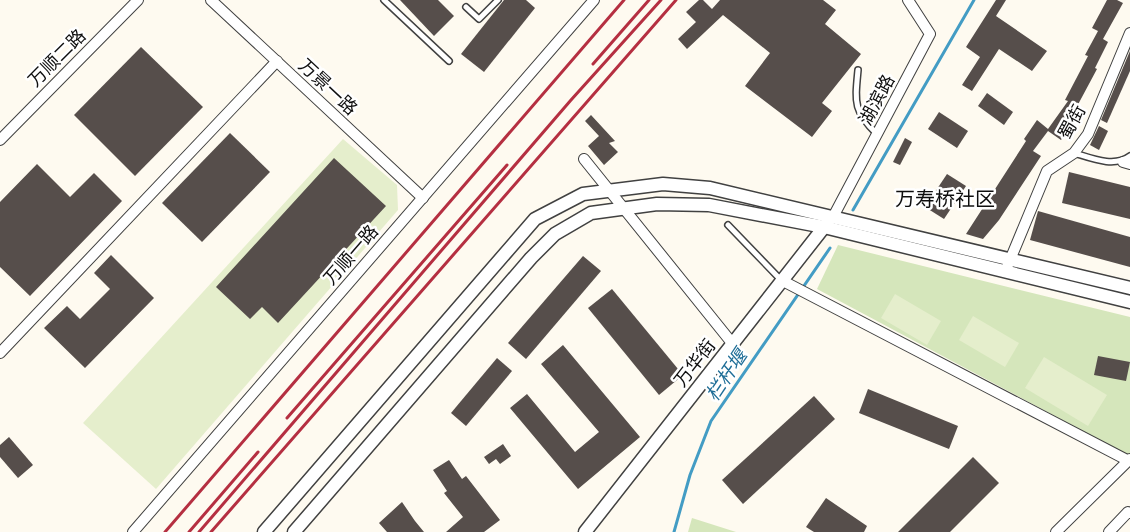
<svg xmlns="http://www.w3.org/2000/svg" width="1130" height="532" viewBox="0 0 1130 532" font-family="Spectral,'Noto Sans SC',serif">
<rect width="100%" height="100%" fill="#fefaf0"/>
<g fill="#d5e6bb">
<path d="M838,245L1130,317V456L817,289Z"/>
<path d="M692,518L736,532H688Z"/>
</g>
<g fill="#e5eecc">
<path d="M343,139L397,185L398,210L156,489L83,423Z"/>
<path d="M895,294L941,321L927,345L881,318Z"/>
<path d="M973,316L1019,343L1005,367L959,340Z"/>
<path d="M1044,357L1107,395L1088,426L1025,388Z"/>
</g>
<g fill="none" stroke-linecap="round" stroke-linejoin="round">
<g stroke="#439cc4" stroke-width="3">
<path d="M853,210L974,0"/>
<path d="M674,532L690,475L711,421L830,248"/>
</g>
</g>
<g fill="#564e4b">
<path d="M400,0H438L454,16L434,36Z"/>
<path d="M504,0H526L535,8L484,72L461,54Z"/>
<path d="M699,0H703L712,9L720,0H823L836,10L825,24L861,54L822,103L832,111L812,137L745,86L770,53L723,15L687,49L678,39L696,22L686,12Z"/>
<path d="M996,0H1006L996,16L1047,51L1032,71L999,49L972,91L962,85L980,57L966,47Z"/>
<path d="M1107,0H1117L1123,3L1103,39L1108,42L1095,68L1097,69L1074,112L1078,116L1061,140L1048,131L1033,151L1041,156L999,220L983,239L966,234L1026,141L1024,139L1037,120L1048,129L1068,101L1065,100L1088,56L1085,55L1098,31L1092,28Z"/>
<path d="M141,47L203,107L135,176L74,115Z"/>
<path d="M1130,51V71L1107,123L1101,120Z"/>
<path d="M987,93L1013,112L1004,125L978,106Z"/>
<path d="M939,112L968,131L957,148L928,129Z"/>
<path d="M591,115L615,141L609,143L618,152L604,165L588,146L599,136L585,121Z"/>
<path d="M1099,126L1108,131L1099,150L1090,145Z"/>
<path d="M230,133L270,172L202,242L162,203Z"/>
<path d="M905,138L912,142L900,165L893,162Z"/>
<path d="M334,158L386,206L278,323L262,307L250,319L216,287Z"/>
<path d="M37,164L70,197L94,173L122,201L30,296L0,267V202Z"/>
<path d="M1069,172L1130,187V219L1062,203Z"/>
<path d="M947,174L966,186L944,219L925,207Z"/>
<path d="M1038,211L1130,237V267L1030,240Z"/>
<path d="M111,255L154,298L85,368L44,328L67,306L80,319L110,289L94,273Z"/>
<path d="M583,256L601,271L526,359L508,343Z"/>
<path d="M612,289L683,375L659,395L588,308Z"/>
<path d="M563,345L640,437L578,489L510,408L527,394L575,452L599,432L541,364Z"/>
<path d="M1098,356L1130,362L1126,381L1094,375Z"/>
<path d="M497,358L512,371L466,426L451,413Z"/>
<path d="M868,389L958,426L949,449L859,413Z"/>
<path d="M814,396L835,419L743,504L722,480Z"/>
<path d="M9,437L33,465L18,478L0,457V445Z"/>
<path d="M503,444L511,456L500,464L496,459L489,464L484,457Z"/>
<path d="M973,457L999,483L950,532H898Z"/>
<path d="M449,460L462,479L466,476L500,520L484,532H446L463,517L444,493L447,491L433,470Z"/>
<path d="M826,498L867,526L864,532H814L806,527Z"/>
<path d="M402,502L415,521L424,532H387L379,523Z"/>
</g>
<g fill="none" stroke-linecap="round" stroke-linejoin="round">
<defs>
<g id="service">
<path d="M384,0L449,61"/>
<path d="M466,7L479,19L498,0"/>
<path d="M858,70C855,102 853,111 877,134"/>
<path d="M1074,153C1091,158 1114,168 1130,156"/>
<path d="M728,225L781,280"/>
</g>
<g id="minor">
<path d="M211,0L423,198"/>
<path d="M0,140L138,0"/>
<path d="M584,159L732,343"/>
<path d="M1123,162L1130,164"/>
<path d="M833,217L930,34L908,0"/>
<path d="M1005,272L1047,171L1074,153L1088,134L1130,33"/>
<path d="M781,280L1129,461"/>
<path d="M0,353L277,61"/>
<path d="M133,532L594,0"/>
<path d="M1056,532L1130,459"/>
<path d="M1109,532L1128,512L1130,513"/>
</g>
<g id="tertiary">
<path d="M264,532L535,219L583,194L663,184L710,188L1130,288"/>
<path d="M294,532L531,258L555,234L591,213L657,204L709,205L824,227L1130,302"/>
<path d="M585,532L828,222"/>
</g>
</defs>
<use href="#service" stroke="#414141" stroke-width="8"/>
<use href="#minor" stroke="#414141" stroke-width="12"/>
<use href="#tertiary" stroke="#414141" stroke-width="15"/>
<use href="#service" stroke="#fff" stroke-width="5"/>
<use href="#minor" stroke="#fff" stroke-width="10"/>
<use href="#tertiary" stroke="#fff" stroke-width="12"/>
<g stroke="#b52f41" stroke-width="3">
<path d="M593,64L649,0"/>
<path d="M287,418L507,165"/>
<path d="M165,532L624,0"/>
<path d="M189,532L258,452"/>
<path d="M199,532L571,100L661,0"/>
<path d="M211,532L676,0"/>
</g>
</g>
<g text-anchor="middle" stroke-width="5" stroke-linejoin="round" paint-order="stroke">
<g font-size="18" fill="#0e0e0e" stroke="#fff">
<text transform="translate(57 58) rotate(-45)" y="6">万顺二路</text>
<text transform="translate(328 87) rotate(43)" y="6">万景一路</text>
<text transform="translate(877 100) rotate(-62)" y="6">湖滨路</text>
<text transform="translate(1072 122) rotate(-61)" y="6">蜀街</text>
<text transform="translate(351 255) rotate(-49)" y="6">万顺一路</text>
<text transform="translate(695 363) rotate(-52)" y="6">万华街</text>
</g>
<g font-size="19" font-style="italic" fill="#1f6e97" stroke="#fff">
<text transform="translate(726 375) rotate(-56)" y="7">栏杆堰</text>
</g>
<g font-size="20" fill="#0e0e0e" stroke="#fff">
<text x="945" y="206">万寿桥社区</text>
</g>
</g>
</svg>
